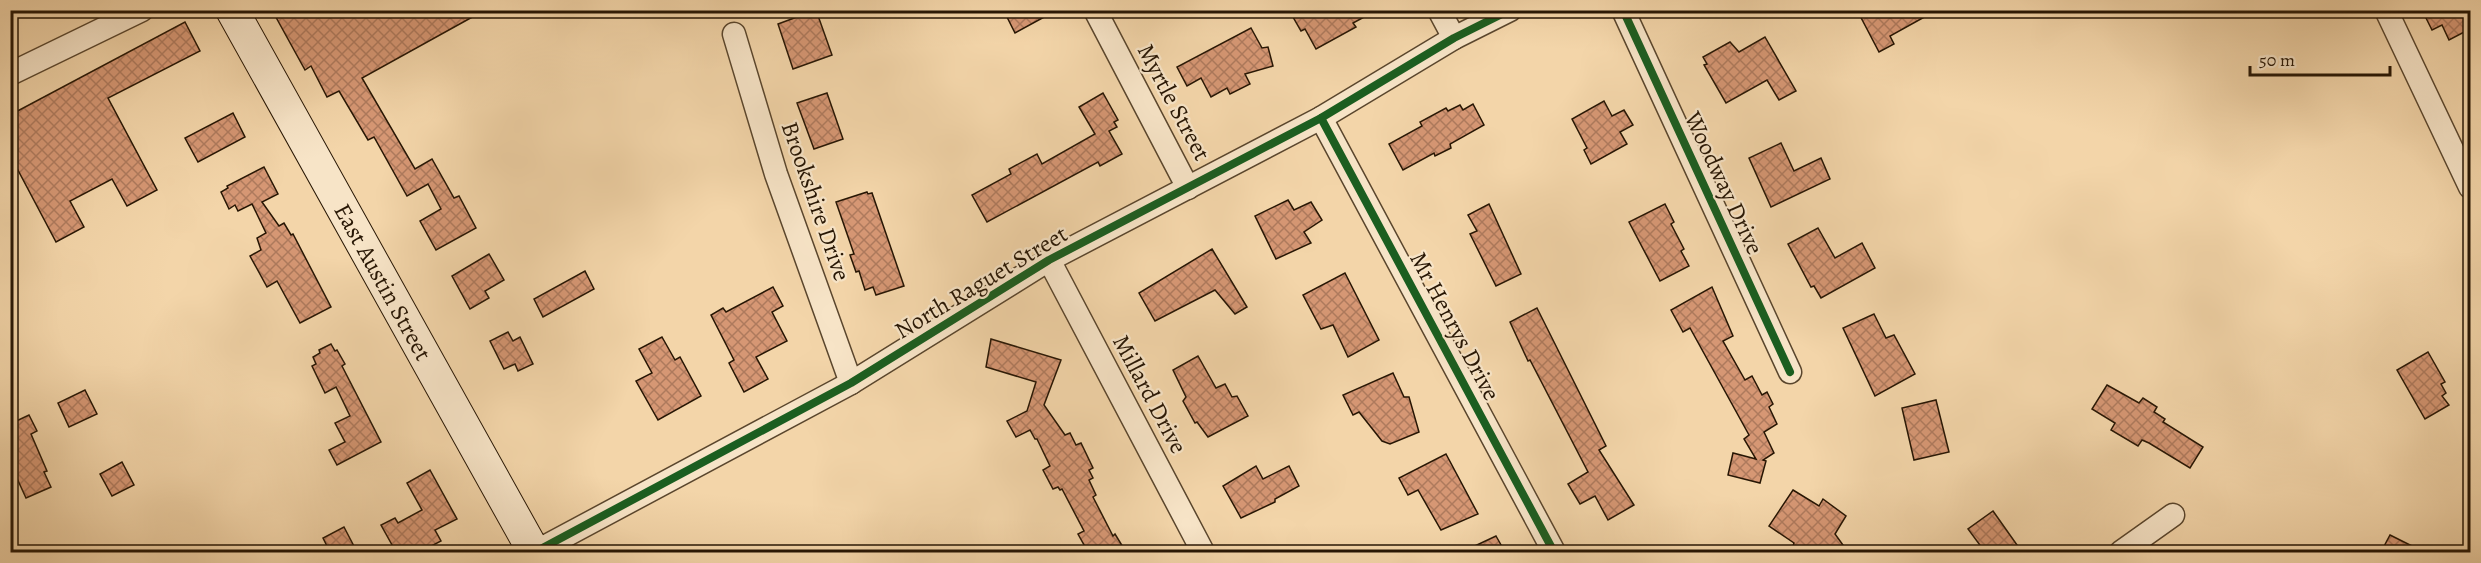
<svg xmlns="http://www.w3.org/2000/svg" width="2481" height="563" viewBox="0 0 2481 563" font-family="Alegreya,serif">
<defs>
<pattern id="building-cross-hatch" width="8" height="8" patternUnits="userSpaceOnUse" patternTransform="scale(1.5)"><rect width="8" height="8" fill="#d69774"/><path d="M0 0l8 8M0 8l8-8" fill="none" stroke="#ae7a5d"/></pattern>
</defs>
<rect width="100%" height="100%" fill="#f3d5a9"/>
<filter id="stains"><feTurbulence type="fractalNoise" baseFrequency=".00333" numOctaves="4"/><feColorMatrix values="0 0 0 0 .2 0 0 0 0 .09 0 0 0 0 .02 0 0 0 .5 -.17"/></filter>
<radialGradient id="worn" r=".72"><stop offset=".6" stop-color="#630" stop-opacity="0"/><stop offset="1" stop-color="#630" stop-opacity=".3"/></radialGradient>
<g fill="url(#building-cross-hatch)" stroke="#271604" stroke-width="1.5">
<path d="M272,10H485L362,78L415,169L432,159L454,198L459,196L476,228L436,250L420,221L441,209L428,184L407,196L374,137L368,140L339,91L327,97L311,66L305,70Z"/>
<path d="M816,10L832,55L793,69L778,24Z"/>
<path d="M1016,10H1057L1015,33L1006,15Z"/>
<path d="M1294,10H1377L1353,23L1356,27L1316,49L1305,29L1301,31L1293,17L1297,15Z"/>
<path d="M1857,10H1937L1890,36L1894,44L1879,52Z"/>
<path d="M2422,10H2470V29L2449,40L2442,25L2432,30Z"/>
<path d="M185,22L200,51L108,98L157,190L127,206L112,179L70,201L84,227L56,242L10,155V115Z"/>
<path d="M1251,28L1262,48L1268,47L1273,66L1245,74L1250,84L1230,94L1227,88L1211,97L1201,78L1187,86L1177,67Z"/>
<path d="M1765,37L1796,91L1779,100L1767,80L1726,103L1704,65L1707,64L1703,57L1730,42L1739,52Z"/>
<path d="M827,93L843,139L814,149L797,103Z"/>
<path d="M1103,93L1118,120L1114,122L1117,127L1109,131L1122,154L1100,166L1098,162L987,222L972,195L1011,174L1009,169L1037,154L1042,164L1095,134L1079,107Z"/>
<path d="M1604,101L1612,116L1624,110L1633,125L1620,132L1627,144L1591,164L1584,150L1587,148L1572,119Z"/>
<path d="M1473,104L1484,125L1450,144L1451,148L1435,156L1434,153L1403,170L1389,144L1422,126L1420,122L1446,108L1448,111L1460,105L1463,110Z"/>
<path d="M233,113L245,137L198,162L185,138Z"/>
<path d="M1781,143L1794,171L1821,158L1830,179L1771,207L1749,158Z"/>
<path d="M264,167L278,194L262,202L279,226L284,223L291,235L293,234L331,307L300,323L277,281L267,287L250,256L261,250L257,238L266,233L252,204L238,211L235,205L229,209L221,192L228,188L227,186Z"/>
<path d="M867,192L868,194L872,193L904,286L876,295L873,287L865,290L859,271L856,272L850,255L854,254L836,202Z"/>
<path d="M1288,200L1294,210L1311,202L1322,220L1304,232L1311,243L1276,259L1255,216Z"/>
<path d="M1489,204L1521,274L1496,286L1470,234L1477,231L1468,215Z"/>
<path d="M1665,204L1674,222L1671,224L1684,249L1681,251L1689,266L1660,281L1629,222Z"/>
<path d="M1818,228L1835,258L1862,243L1875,268L1821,298L1814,286L1811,287L1788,244Z"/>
<path d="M1212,249L1247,307L1235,314L1215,290L1155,321L1139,293Z"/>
<path d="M489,254L504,280L485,291L489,298L470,309L452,276Z"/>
<path d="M585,271L594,289L543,317L534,299Z"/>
<path d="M1345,273L1379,340L1348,357L1333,325L1321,329L1303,295Z"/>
<path d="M773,287L783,306L772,312L787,341L756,357L768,379L744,392L729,363L734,360L711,315L723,308L726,312Z"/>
<path d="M1712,287L1733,336L1723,341L1745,380L1752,376L1762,395L1767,392L1773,404L1769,407L1777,424L1764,432L1774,453L1763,460L1766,461L1760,483L1728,475L1733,453L1756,459L1744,439L1749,435L1690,328L1683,332L1671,310Z"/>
<path d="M1537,308L1606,446L1599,450L1634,505L1608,520L1595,496L1580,504L1568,484L1588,472L1530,360L1528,361L1510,322Z"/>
<path d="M1874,314L1886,338L1894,335L1915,374L1875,396L1843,328Z"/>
<path d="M508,332L513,341L520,337L533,364L518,371L515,364L504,369L490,341Z"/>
<path d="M662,337L675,360L680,357L701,396L658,420L636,381L652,373L639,349Z"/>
<path d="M991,339L1061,360L1044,405L1065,435L1070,433L1076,445L1081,443L1093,468L1089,470L1093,478L1089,480L1096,495L1093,497L1113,536L1115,534L1126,552H1088L1078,534L1084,531L1062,489L1060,490L1058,487L1053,489L1043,470L1050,466L1037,439H1035L1030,430L1016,437L1007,421L1027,411L1036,382L986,367Z"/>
<path d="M331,344L335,351L337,350L345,364L342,366L381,442L337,465L329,450L345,442L335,423L350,416L336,387L325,393L312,366L316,364L313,357L320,353L319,350Z"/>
<path d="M2428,352L2445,382L2441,384L2446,393L2442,396L2449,405L2425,419L2397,370Z"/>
<path d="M1198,356L1216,388L1225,384L1232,397L1237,396L1248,416L1208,437L1197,422L1195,423L1183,401L1186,397L1173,370Z"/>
<path d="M1393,373L1404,397H1409L1419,432L1390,444L1382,441L1359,412L1353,415L1343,395Z"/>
<path d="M2107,385L2139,403L2143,398L2157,407L2154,412L2165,419L2163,422L2203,447L2190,468L2149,443L2142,440L2138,446L2111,430L2115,423L2092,409Z"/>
<path d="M85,390L97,414L69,427L58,403Z"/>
<path d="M1936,400L1949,452L1914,460L1902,408Z"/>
<path d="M29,415L37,431L31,434L47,471L44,472L51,487L26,498L10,463V424Z"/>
<path d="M1446,454L1478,514L1441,530L1418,490L1408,495L1399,478Z"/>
<path d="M122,462L134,485L112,496L100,474Z"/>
<path d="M1256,466L1263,479L1289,466L1299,486L1275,499V502L1241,518L1223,486Z"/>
<path d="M430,470L457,519L435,530L441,541L420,552H396L381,525L395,518L398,523L422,510L407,483Z"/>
<path d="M1793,490L1819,506L1823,499L1846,516L1835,534L1848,552H1791L1794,543L1769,526Z"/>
<path d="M1993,511L2022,552H1985L1968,529Z"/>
<path d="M344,527L357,552H330L323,538Z"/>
<path d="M2390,535L2424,552H2381Z"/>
<path d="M1496,536L1505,552H1462Z"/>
</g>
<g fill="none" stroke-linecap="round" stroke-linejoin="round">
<defs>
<g id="minor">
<path d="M1095,10L1188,188"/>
<path d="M1439,10L1454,38"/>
<path d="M1623,10L1790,372"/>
<path d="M2386,10L2470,187"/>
<path d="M734,34L776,174L851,383"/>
<path d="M10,74L142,10"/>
<path d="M1321,118L1554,552"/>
<path d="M1049,260L1203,552"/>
<path d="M535,552L851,383L1049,260L1321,118L1454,38L1510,10"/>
<path d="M2121,552L2173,515"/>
</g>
<path id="secondary" d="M232,10L534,552"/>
</defs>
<use href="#minor" stroke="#5a462d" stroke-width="25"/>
<use href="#secondary" stroke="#271604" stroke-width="34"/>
<use href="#minor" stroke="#f7e4c7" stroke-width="22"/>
<use href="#secondary" stroke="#f7e4c7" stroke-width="32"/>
<defs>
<g id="cycleway">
<path d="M1623,10L1790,372"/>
<path d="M1321,118L1554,552"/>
<path d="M535,552L851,383L1049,260L1321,118L1454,38L1510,10"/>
</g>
</defs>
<use href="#cycleway" stroke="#f7e4c7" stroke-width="11"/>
<use href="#cycleway" stroke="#1b5e20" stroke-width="8"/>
</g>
<g text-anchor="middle" stroke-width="4.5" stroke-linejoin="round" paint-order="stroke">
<g font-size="24" fill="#271604" stroke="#f7e4c7">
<text transform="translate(1174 102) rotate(62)" y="8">Myrtle Street</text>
<text transform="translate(1724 183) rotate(65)" y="8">Woodway Drive</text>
<text transform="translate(816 201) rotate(71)" y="8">Brookshire Drive</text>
<text transform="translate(383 282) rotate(61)" y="8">East Austin Street</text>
<text transform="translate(981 282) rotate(-31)" y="8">North Raguet Street</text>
<text transform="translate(1455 326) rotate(62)" y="8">Mr Henrys Drive</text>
<text transform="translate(1150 394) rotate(62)" y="8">Millard Drive</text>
</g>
</g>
<rect width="2481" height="563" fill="none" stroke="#f3d5a9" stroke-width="36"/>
<rect x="12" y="12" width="2457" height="539" fill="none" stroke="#271604" stroke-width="3"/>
<rect x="18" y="18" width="2445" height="527" fill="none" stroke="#271604" stroke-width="1.5"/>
<path d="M2250 66v9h140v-9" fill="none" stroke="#271604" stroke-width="3"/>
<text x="2259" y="66" font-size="18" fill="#271604" stroke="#f7e4c7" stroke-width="4.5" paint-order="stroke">50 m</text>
<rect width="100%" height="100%" filter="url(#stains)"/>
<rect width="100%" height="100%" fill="url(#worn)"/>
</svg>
